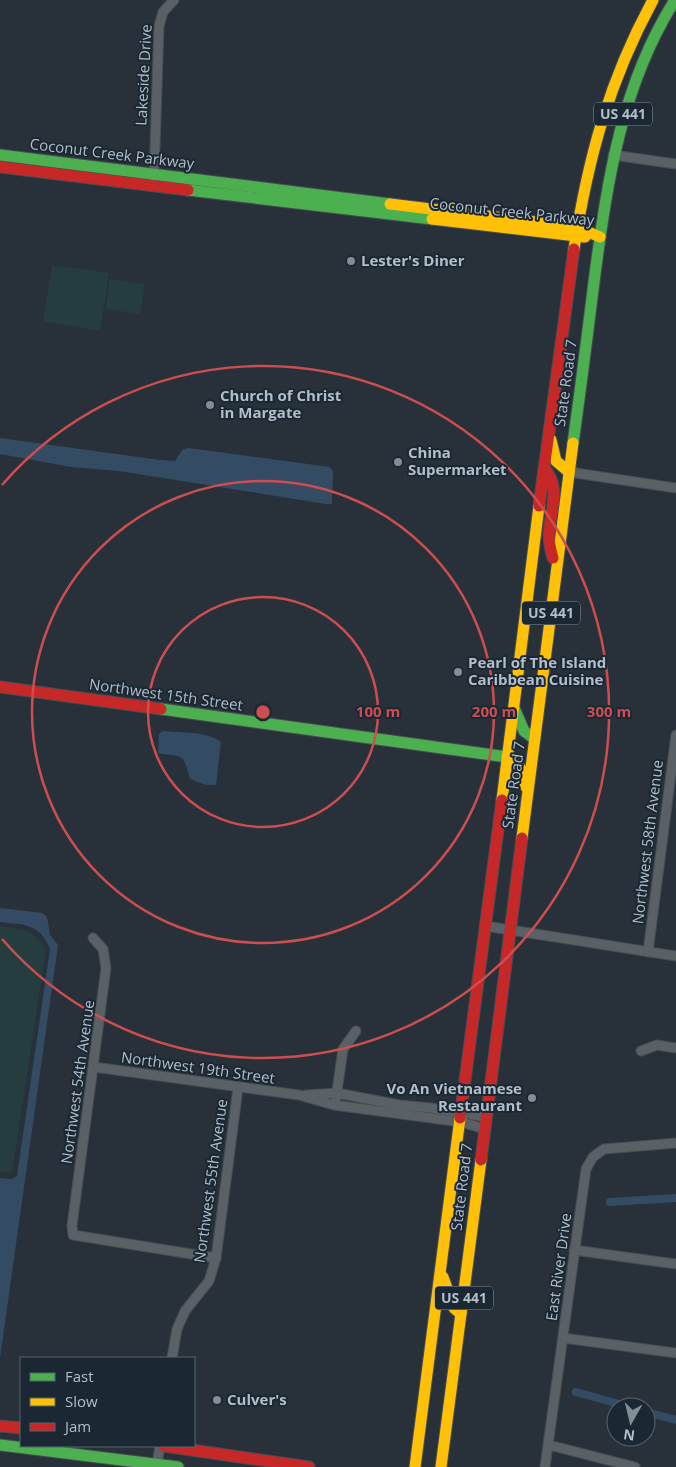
<svg xmlns="http://www.w3.org/2000/svg" width="676" height="1467" viewBox="0 0 676 1467" font-family="'Open Sans',sans-serif">
<rect width="100%" height="100%" fill="#283139"/>
<g fill="#253d3f">
<path d="M52,265L109,273L100,331L43,321Z"/>
<path d="M110,279L145,284L140,314L106,309Z"/>
<path d="M0,926C22,930 34,928 46,950L12,1173L0,1172Z"/>
</g>
<g fill="#344c63">
<path d="M0,438L160,460L175,461L182,450L188,448L330,467L333,471L332,504H326L119,471L71,467L0,454Z"/>
<path d="M163,731C181,733 207,731 221,742L216,785H206L190,779C182,752 186,758 158,753L159,734Z"/>
<path d="M0,908L42,913L47,917L50,935L58,945L0,1358V1178L12,1179L17,1176L50,949C40,923 24,925 0,922Z"/>
</g>
<g fill="none" stroke-linecap="round" stroke-linejoin="round">
<g stroke="#344c63" stroke-width="8">
<path d="M610,1202L676,1198"/>
<path d="M576,1392L630,1407"/>
<path d="M646,1412L676,1420"/>
</g>
<defs>
<g id="street">
<path d="M613,155L676,164"/>
<path d="M154,178L159,26L163,12L174,0"/>
<path d="M569,472L676,488"/>
<path d="M485,926L676,956"/>
<path d="M93,938L103,949L106,968L72,1226L73,1235L216,1258"/>
<path d="M648,952L676,735"/>
<path d="M641,1051L657,1045L676,1048"/>
<path d="M94,1067L299,1095L334,1105L461,1122L485,1129"/>
<path d="M306,1095L337,1093L399,1105L431,1108L487,1117"/>
<path d="M336,1098L343,1049L356,1031"/>
<path d="M574,1250L676,1264"/>
<path d="M563,1338L676,1353"/>
<path d="M172,1358L177,1329L185,1311L209,1281L216,1258L238,1088"/>
<path d="M549,1445L635,1467"/>
<path d="M157,1464L160,1446"/>
<path d="M545,1467L586,1169L593,1157L604,1149L676,1143"/>
</g>
<g id="fast">
<path d="M0,155L390,204"/>
<path d="M188,190L432,219"/>
<path d="M573,443C581,387 588,330 595,274C608,177 622,84 675,0"/>
<path d="M514,708L524,731L535,739"/>
<path d="M161,709L507,757"/>
<path d="M0,1445L178,1467"/>
</g>
<g id="slow">
<path d="M390,204L577,227L600,237"/>
<path d="M432,219L585,237"/>
<path d="M574,249C588,158 609,81 653,0"/>
<path d="M551,440L556,461L569,472"/>
<path d="M507,757L521,769L526,787"/>
<path d="M502,800L539,506"/>
<path d="M522,838L573,443"/>
<path d="M443,1277L454,1308L461,1314"/>
<path d="M415,1467L460,1118"/>
<path d="M441,1467L481,1160"/>
</g>
<g id="jam">
<path d="M0,167L188,190"/>
<path d="M544,468C562,489 550,510 549,535C549,543 551,551 553,558"/>
<path d="M539,506L574,249"/>
<path d="M0,687L161,709"/>
<path d="M460,1118L502,800"/>
<path d="M481,1160L522,838"/>
<path d="M0,1426L21,1428"/>
<path d="M164,1446L309,1467"/>
</g>
</defs>
<use href="#street" stroke="#474d53" stroke-width="11"/>
<use href="#fast" stroke="#474d53" stroke-width="13"/>
<use href="#slow" stroke="#474d53" stroke-width="13"/>
<use href="#jam" stroke="#474d53" stroke-width="13"/>
<use href="#street" stroke="#596066" stroke-width="9"/>
<use href="#fast" stroke="#4caf50" stroke-width="11"/>
<use href="#slow" stroke="#ffc107" stroke-width="11"/>
<use href="#jam" stroke="#c62828" stroke-width="11"/>
</g>
<g fill="none" stroke="#cd4e50" stroke-width="2.5">
<circle cx="263" cy="712" r="115"/>
<circle cx="263" cy="712" r="231"/>
<path d="M2 485A346 346 0 1 1 2 939"/>
</g>
<g fill="#828d97" stroke="#1b2834" stroke-width="2">
<circle cx="351" cy="261" r="5"/>
<circle cx="210" cy="405" r="5"/>
<circle cx="398" cy="462" r="5"/>
<circle cx="458" cy="672" r="5"/>
<circle cx="532" cy="1098" r="5"/>
<circle cx="217" cy="1400" r="5"/>
</g>
<g text-anchor="middle" stroke-width="4" stroke-linejoin="round" paint-order="stroke">
<g fill="#1b2834" stroke="#85919d" stroke-width="1">
<rect x="594" y="102.5" width="58" height="23" rx="4"/>
<rect x="522" y="601.5" width="58" height="23" rx="4"/>
<rect x="435" y="1286.5" width="58" height="23" rx="4"/>
</g>
<g font-size="14" font-weight="bold" fill="#b2beca">
<text x="623" y="119">US 441</text>
<text x="551" y="618">US 441</text>
<text x="464" y="1303">US 441</text>
</g>
<g font-size="15" fill="#b2beca" stroke="#1b2834">
<text transform="translate(144 75) rotate(-87)" y="5">Lakeside Drive</text>
<text transform="translate(112 154) rotate(7)" y="5">Coconut Creek Parkway</text>
<text transform="translate(512 212) rotate(6)" y="5">Coconut Creek Parkway</text>
<text transform="translate(566 383) rotate(-82)" y="5">State Road 7</text>
<text transform="translate(166 695) rotate(8)" y="5">Northwest 15th Street</text>
<text transform="translate(514 785) rotate(-82)" y="5">State Road 7</text>
<text transform="translate(648 842) rotate(-83)" y="5">Northwest 58th Avenue</text>
<text transform="translate(198 1068) rotate(8)" y="5">Northwest 19th Street</text>
<text transform="translate(78 1082) rotate(-82)" y="5">Northwest 54th Avenue</text>
<text transform="translate(211 1181) rotate(-82)" y="5">Northwest 55th Avenue</text>
<text transform="translate(462 1187) rotate(-83)" y="5">State Road 7</text>
<text transform="translate(559 1267) rotate(-82)" y="5">East River Drive</text>
</g>
<g font-size="15" font-weight="bold" fill="#b2beca" stroke="#1b2834" text-anchor="start">
<text x="361" y="266">Lester's Diner</text>
<text x="220" y="401">Church of Christ<tspan x="220" dy="17">in Margate</tspan></text>
<text x="408" y="458">China<tspan x="408" dy="17">Supermarket</tspan></text>
<text x="468" y="668">Pearl of The Island<tspan x="468" dy="17">Caribbean Cuisine</tspan></text>
<text x="522" y="1094" text-anchor="end">Vo An Vietnamese<tspan x="522" dy="17">Restaurant</tspan></text>
<text x="227" y="1405">Culver's</text>
</g>
</g>
<circle cx="263" cy="712" r="8" fill="#cd4e50" stroke="#1b2834" stroke-width="2.5"/>
<g font-size="15" text-anchor="middle" font-weight="bold" fill="#cd4e50" stroke="#1b2834" stroke-width="4" stroke-linejoin="round" paint-order="stroke">
<text x="378" y="717">100 m</text>
<text x="494" y="717">200 m</text>
<text x="609" y="717">300 m</text>
</g>
<rect x="20" y="1357" width="175" height="90" fill="#1b2834" stroke="#576470"/>
<rect x="30" y="1373" width="25" height="8" fill="#4caf50" stroke="#576470"/>
<text x="65" y="1382" font-size="15" fill="#b2beca">Fast</text>
<rect x="30" y="1398" width="25" height="8" fill="#ffc107" stroke="#576470"/>
<text x="65" y="1407" font-size="15" fill="#b2beca">Slow</text>
<rect x="30" y="1423" width="25" height="8" fill="#c62828" stroke="#576470"/>
<text x="65" y="1432" font-size="15" fill="#b2beca">Jam</text>
<g transform="translate(631 1422) rotate(188)"><circle r="24" fill="#1b2834" stroke="#576470"/>
<path d="M0-4L9 19L0 12L-9 19Z" fill="#828d97"/>
<text y="-8" font-size="14" font-weight="bold" text-anchor="middle" fill="#b2beca">N</text>
</g>
</svg>
